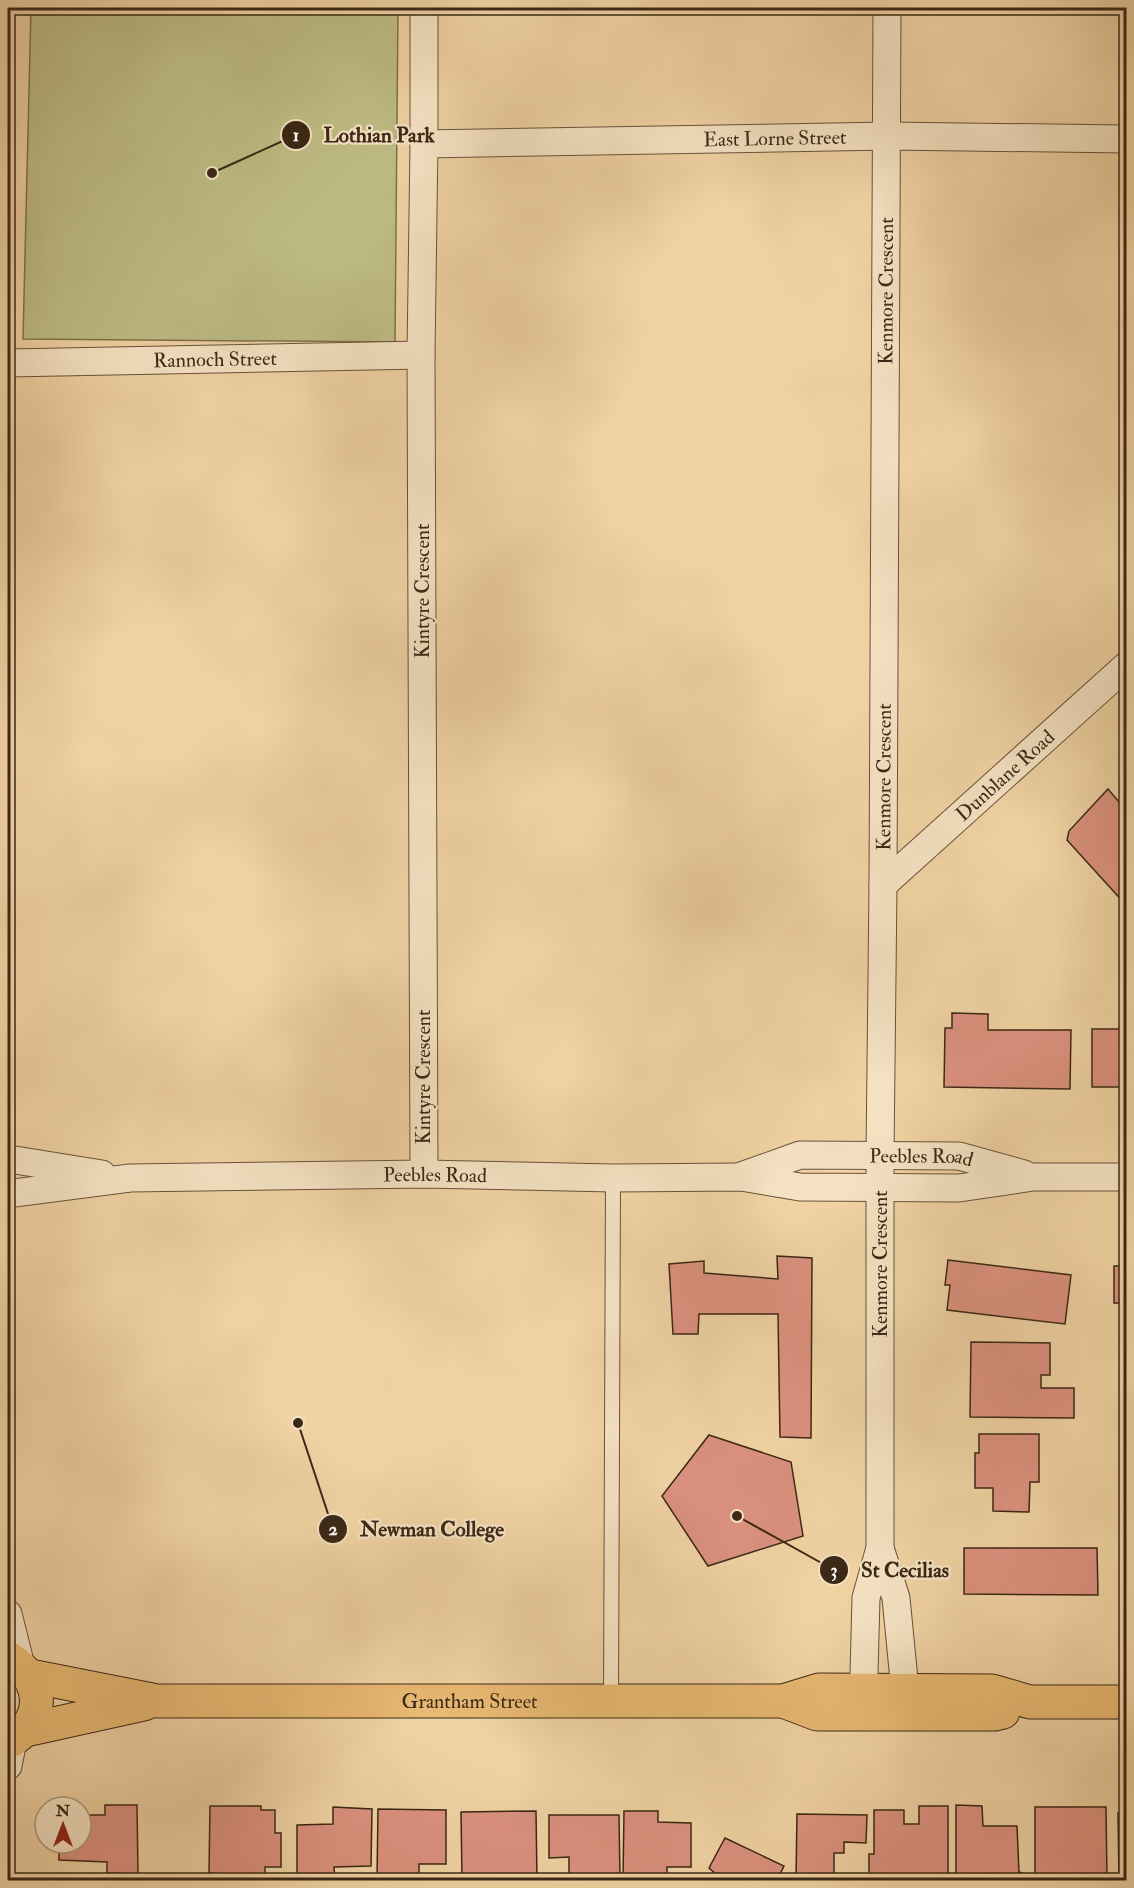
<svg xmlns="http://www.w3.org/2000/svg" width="1134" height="1888" viewBox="0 0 1134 1888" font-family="'IM FELL Double Pica',serif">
<rect width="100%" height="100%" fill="#f0d2a3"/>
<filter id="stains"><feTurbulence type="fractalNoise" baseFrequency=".00333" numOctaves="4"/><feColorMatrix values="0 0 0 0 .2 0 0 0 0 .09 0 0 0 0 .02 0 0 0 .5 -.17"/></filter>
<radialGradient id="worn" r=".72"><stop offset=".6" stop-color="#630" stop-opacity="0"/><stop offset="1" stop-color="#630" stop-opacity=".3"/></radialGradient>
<path fill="#bdbb83" stroke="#7c724c" stroke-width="1.5" d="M31,8H398L395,342L23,339Z"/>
<g fill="#db917f" stroke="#3b2816" stroke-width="1.5">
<path d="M1108,789L1126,810V905L1067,840L1069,831Z"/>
<path d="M952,1013L988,1014V1030H1071L1070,1089L944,1087L945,1028H952Z"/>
<rect x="1092" y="1029" width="34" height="58"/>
<path d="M777,1256L812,1258L811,1438L780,1437L778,1314H699L698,1334H673L669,1264L704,1261V1273L778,1279Z"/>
<path d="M948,1260L1071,1275L1065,1324L947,1310L950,1285H945Z"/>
<rect x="1114" y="1266" width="12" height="37"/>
<path d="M971,1342L1050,1343V1375H1041V1388H1074V1418L970,1417Z"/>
<path d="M979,1434H1039V1482H1030L1029,1512L993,1511V1488H975V1453H979Z"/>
<path d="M709,1435L791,1462L803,1536L708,1566L662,1496Z"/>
<rect x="1123" y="1536" width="3" height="51"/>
<path d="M964,1548H1097L1098,1595L964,1594Z"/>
<path d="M105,1805H137L138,1874L107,1873V1862L59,1860V1843H81V1815H105Z"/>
<path d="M956,1805L982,1806L983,1826H1017L1019,1872L1023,1873V1880H989V1875L956,1874Z"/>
<path d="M210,1806H261V1810H275V1833H281V1867H265V1879H258V1880H213V1873H209Z"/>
<path d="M919,1806H948V1880H869V1854H874V1810H904V1824H919Z"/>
<path d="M333,1807L372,1809L371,1866L334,1867L335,1880H297V1825L333,1824Z"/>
<path d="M1035,1807H1106L1107,1880H1035Z"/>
<path d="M378,1809L446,1810V1864H419V1880H377Z"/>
<path d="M536,1811L537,1880H462L461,1812Z"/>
<path d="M624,1811H658V1822L691,1823V1867H667V1880H623Z"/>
<path d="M1118,1813H1126V1880H1119Z"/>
<path d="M797,1814L867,1815L866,1843L844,1842V1853H834V1880H796Z"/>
<path d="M549,1815H619L620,1880H569V1857L549,1858Z"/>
<path d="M725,1838L784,1866L777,1880H723L709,1868Z"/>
</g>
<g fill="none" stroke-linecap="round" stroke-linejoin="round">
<defs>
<path id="service" d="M611,1701L613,1178"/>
<g id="minor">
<path id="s1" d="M424,144L888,136L1126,139"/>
<path id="s2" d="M8,363L421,355"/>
<path id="s3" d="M883,885L1126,666"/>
<path d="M15,1160L102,1174"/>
<path d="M424,1174L421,355L424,144V8"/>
<path id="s4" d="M741,1176L800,1155L959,1156L1024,1174"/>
<path id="s5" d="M14,1193L130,1178L424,1174L613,1178L741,1177L800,1187L959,1188L1033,1177H1126"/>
<path d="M880,1548L896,1598L905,1690V1709"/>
<path d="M8,1614L21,1666"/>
<path id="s6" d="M863,1711L866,1598L880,1548V1156L883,885L887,8"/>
<path d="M8,1766L13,1740"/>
</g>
<g id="primary">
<path d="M8,1658C42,1678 48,1717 12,1740"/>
<path id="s7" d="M30,1676L157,1701H783L819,1690L992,1691L1030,1702H1126"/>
<path d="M783,1701L817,1714H995L1003,1712"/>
<path d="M26,1730L144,1704"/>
</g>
</defs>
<use href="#service" stroke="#685239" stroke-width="16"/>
<use href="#minor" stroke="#685239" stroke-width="29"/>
<use href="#primary" stroke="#3b2816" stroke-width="35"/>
<use href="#service" stroke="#f5e2c3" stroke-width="14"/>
<use href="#minor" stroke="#f5e2c3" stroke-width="27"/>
<use href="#primary" stroke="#e8b972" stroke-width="33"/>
</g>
<g text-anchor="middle" stroke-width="4.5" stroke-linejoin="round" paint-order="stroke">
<g font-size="20" fill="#3b2816" stroke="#f5e2c3">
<text dy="7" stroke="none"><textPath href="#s1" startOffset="351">East Lorne Street</textPath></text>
<text dy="7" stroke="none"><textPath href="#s6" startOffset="1422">Kenmore Crescent</textPath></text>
<text dy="7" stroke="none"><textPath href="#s2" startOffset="207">Rannoch Street</textPath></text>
<text transform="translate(422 591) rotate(-90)" y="7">Kintyre Crescent</text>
<text dy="7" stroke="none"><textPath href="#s3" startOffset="164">Dunblane Road</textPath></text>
<text dy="7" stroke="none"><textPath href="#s6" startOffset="936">Kenmore Crescent</textPath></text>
<text transform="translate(423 1077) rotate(-90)" y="7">Kintyre Crescent</text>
<text dy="7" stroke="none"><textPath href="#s4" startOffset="184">Peebles Road</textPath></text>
<text dy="7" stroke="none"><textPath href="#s5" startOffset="422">Peebles Road</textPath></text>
<text transform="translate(880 1264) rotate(-90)" y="7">Kenmore Crescent</text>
<text dy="7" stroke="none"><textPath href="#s7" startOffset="442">Grantham Street</textPath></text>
</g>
</g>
<path fill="none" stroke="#3b2816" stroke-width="2" d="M212 173L296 135M298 1423L333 1529M737 1516L834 1570"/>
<g fill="#3b2816" stroke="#f5e2c3" stroke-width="2">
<circle cx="212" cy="173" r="6"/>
<circle cx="298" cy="1423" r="6"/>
<circle cx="737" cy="1516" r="6"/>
<circle cx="296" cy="135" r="15"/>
<circle cx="333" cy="1529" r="15"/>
<circle cx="834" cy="1570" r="15"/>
</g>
<g font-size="18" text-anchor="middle" font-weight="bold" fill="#fff">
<text x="296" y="141">1</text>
<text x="333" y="1535">2</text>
<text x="834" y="1576">3</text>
</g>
<g font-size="21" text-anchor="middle" font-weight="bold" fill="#3b2816" stroke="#f5e2c3" stroke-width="4.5" stroke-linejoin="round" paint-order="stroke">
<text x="379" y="142">Lothian Park</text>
<text x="432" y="1536">Newman College</text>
<text x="905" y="1577">St Cecilias</text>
</g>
<rect width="1134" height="1888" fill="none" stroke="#f0d2a3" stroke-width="30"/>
<rect x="9" y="9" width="1116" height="1870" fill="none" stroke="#3b2816" stroke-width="3"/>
<rect x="15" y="15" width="1104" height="1858" fill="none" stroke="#3b2816" stroke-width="1.5"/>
<g transform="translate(63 1825)"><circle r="28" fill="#f5e2c3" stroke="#ab987e" stroke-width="1.5"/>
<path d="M0-4.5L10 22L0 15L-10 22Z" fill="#8f2418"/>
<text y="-9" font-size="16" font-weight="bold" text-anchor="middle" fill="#3b2816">N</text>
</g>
<rect width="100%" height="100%" filter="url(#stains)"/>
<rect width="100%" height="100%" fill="url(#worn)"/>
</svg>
